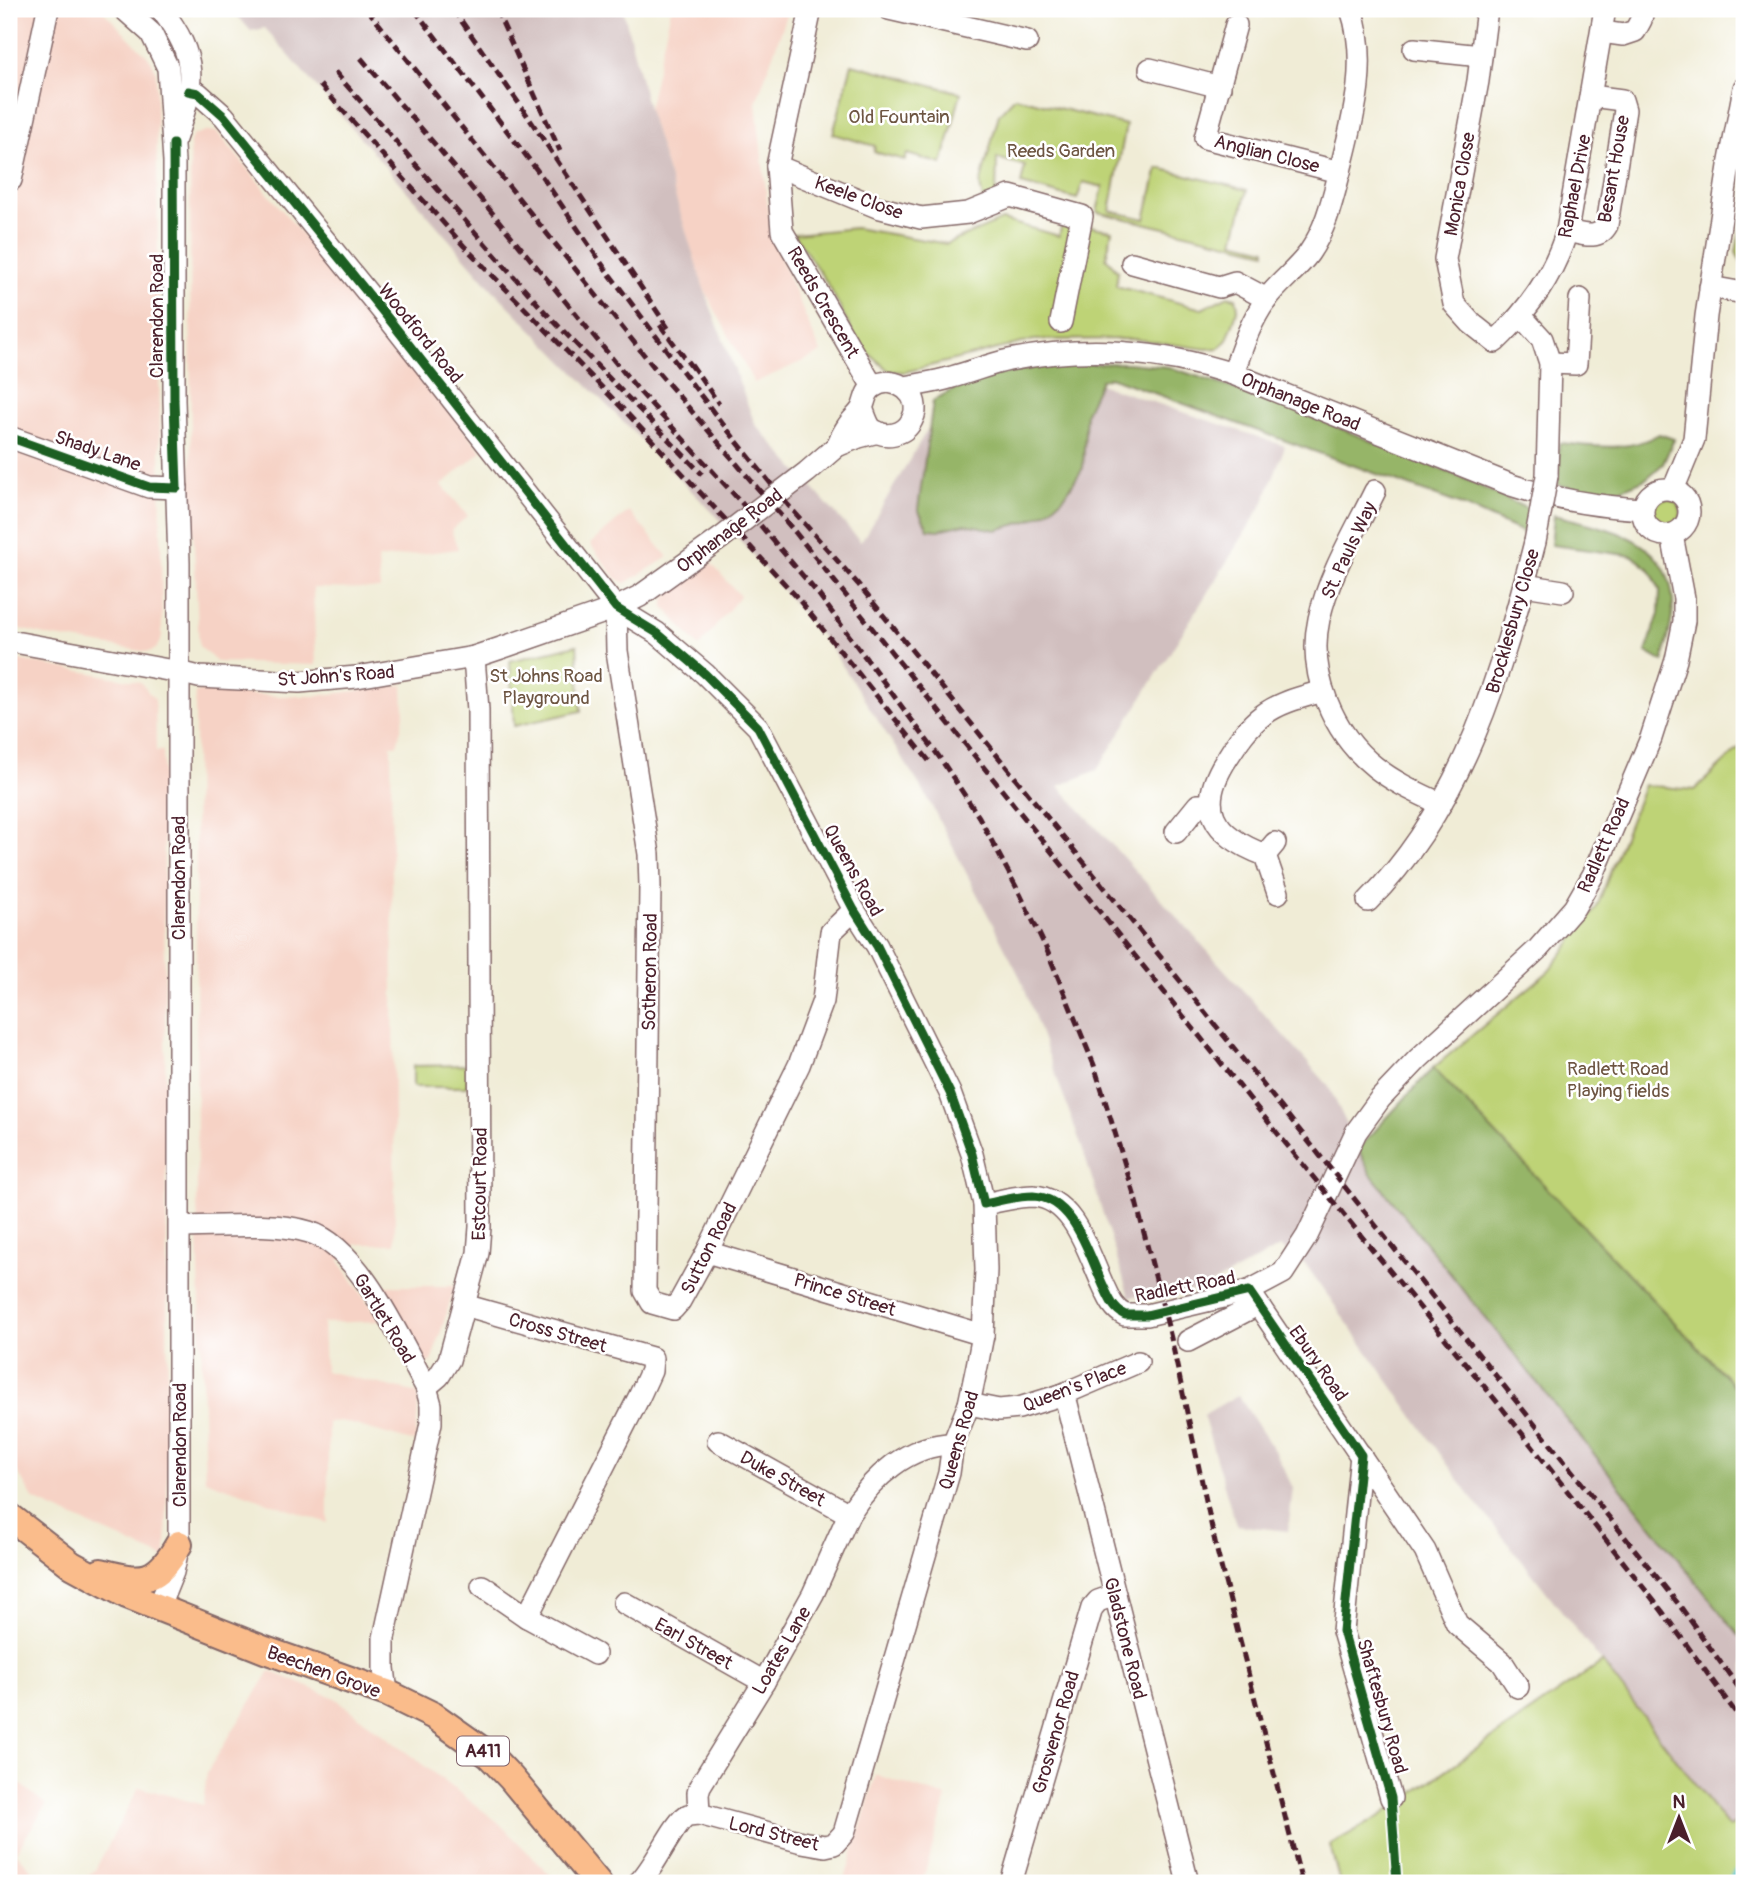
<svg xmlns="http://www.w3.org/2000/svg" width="1753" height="1892" viewBox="0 0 1753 1892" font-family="Pangolin,sans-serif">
<rect width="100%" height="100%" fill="#fff"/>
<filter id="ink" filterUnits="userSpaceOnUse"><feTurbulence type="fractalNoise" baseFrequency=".0143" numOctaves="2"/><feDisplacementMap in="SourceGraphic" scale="14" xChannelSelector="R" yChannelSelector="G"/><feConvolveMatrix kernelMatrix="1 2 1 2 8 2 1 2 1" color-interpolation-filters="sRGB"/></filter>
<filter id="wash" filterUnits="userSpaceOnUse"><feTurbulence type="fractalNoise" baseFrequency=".00686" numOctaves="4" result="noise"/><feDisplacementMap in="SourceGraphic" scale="28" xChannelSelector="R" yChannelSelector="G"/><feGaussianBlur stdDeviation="1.57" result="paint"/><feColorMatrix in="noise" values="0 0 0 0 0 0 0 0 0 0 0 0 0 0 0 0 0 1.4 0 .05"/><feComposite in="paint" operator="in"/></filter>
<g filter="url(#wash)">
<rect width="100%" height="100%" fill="#f0ecd6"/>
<g fill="#f6d2c5">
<path d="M9,9H42L18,111L9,109Z"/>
<path d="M57,9H101L151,60L156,72L162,637L156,649L148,652L49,636L9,626V221Z"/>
<path d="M671,9H789L756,103L771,236L821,353L754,383L704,289L648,109Z"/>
<path d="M208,131L217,132L482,451L442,485L468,516L451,530L458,549L378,559L380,589L313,588L316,665L217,662L199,646L191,485L190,142L193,135Z"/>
<path d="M629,511L668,557L626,583L616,578L590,544Z"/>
<path d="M711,563L740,596L699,647L664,607V600L676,586Z"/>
<path d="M9,658L140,682L155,700L156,751H163L168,1433L166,1559L34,1500L9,1458Z"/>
<path d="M403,685L404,716L397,745H391L395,1244H356L339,1261L381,1321L323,1323L325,1371L418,1393V1408L415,1442L341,1421L328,1422V1523L205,1480L197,1196L195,693L198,691L277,696H316Z"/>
<path d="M383,1286H455L431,1363L422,1362Z"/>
<path d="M270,1671L335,1698L498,1822L558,1883H80L95,1870L139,1787L203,1805L207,1772Z"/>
<path d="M9,1774L46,1805L16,1852L44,1883H9Z"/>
<path d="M876,1775L947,1797L922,1883H844Z"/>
</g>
<g fill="#d1bfbf">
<path d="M231,9H623L648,109L704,289L755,424L861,542L930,425L1090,381L1285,446L1264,502L1097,770L1059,786L1328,1085L1370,1173L1744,1642V1817L1730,1829L1602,1662L1465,1489L1306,1265L1280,1247L1201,1290L1129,1297L1083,1150L1021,979L926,795L829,645L739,539L491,288L265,28L251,31Z"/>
<path d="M1238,1395L1277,1455L1293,1488L1288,1531L1236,1525L1203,1415Z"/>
</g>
<g fill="#bed376" stroke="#847950" stroke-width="2">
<path d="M852,64L961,93L942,164L907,154L905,160L874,152L875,146L833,134Z"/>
<path d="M1015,97L1126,125L1110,211L1145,219L1158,168L1247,190L1234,241L1266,249V252L1097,212L1103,187L1083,182L1077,199L1021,184L1025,166L997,158L996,195L983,200L980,185L999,114Z"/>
<path d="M1744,213V268L1736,252Z"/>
<path d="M1002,220L1059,236L1063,220L1112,231L1106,258L1118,271L1116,286L1202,309L1228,296L1236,298L1238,307L1235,318L1227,340L1219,348L1206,349L1134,339L1034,340L905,372L889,371L865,350L853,333L829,286L794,234L855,228L947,244Z"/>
<circle cx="1667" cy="513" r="14"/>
<path d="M577,645L581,711L514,726L510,661Z"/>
<path d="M1744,744V1396L1433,1068L1549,971L1596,909L1644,785L1694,790Z"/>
<path d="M467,1065V1087H413V1066Z"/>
<path d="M1602,1662L1729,1828L1744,1817V1883H1340L1330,1845L1380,1816Z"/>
</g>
<g fill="#96b567" stroke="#706a49" stroke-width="2">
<path d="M1128,363L1169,367L1280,404L1465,479L1530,510L1525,533L1459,504L1110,377L1101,380L1086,412L1083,468L1064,497L1047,512L1028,521L996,530L965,524L939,530L928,529L918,509L933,401C987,365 1065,364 1128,363Z"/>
<path d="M1659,434L1674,439L1663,464L1646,479L1622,489L1596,492L1558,485L1559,443C1595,446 1627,453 1659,434Z"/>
<path d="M1554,515C1605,528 1671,537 1673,603C1673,622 1666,644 1663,662L1646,652L1659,614L1660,590L1650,570L1633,556L1551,545Z"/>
<path d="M1433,1068L1744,1396V1642L1370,1173L1358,1149Z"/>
</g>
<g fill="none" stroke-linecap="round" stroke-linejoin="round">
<path stroke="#56c3cf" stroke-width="30" d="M1743,1883L1744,1882"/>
</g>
</g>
<g filter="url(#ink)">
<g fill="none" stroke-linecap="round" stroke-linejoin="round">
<defs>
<g id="minor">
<path d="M124,9L151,33L168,68L174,162V400L179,563V1544L173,1572L158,1609"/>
<path d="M161,9C199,58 195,83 175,139"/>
<path d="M811,9L777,166L782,231L873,387"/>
<path d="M889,9L1027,41"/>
<path d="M1487,9L1478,81L1445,259L1454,304L1471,323L1495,342C1529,309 1553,276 1567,231L1605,9"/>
<path d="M1236,25L1205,138L1340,172"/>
<path d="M1602,32L1623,35L1635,31L1641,20L1643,9"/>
<path d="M1414,49L1481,56"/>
<path d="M1150,69L1220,87"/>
<path d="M188,91L198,93L224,116L392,323L616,608L657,633L705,674L758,727L854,910L877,946L950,1093L972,1154L984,1204L986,1270L983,1335L977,1366L969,1404L953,1444L949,1473L844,1833L834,1844L825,1846L802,1842L699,1814C698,1814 689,1815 688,1815C675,1820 654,1870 638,1883"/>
<path d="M777,166L877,207L921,218L968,213L1010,196L1082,216L1061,322"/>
<path d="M11,180L48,9"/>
<path d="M1567,231C1582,234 1598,241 1607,225L1625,110L1622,100L1591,96"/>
<path d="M1132,263L1219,287L1235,282L1267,299"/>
<path d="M1710,287L1744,293"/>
<path d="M1521,316L1542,339L1550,363L1547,476"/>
<path d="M1550,363L1576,364L1580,299"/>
<path d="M1233,374C1242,348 1250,322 1266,300C1278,283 1297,270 1309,253C1327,227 1333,197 1341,167C1354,116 1369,61 1351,9"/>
<path d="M905,387C920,384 937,382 952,377C971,372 990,364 1009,360C1087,345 1158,350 1233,374L1511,485C1554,499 1598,507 1643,509"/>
<path d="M9,437L149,487L177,488"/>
<path d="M837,446C840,439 843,433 847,427C851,420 857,416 861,410C866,402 864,393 873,387C895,372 925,396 912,420C905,435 884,440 871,428C867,423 865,415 862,408"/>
<circle cx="1666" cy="512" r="23"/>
<path d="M1673,490L1694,439L1706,316L1729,166L1744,88"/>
<path d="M1375,491C1355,532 1329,574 1319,619C1307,673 1333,734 1375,767C1395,783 1418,793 1441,804"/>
<path d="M1524,585L1563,591"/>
<path d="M616,608L617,651L649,854L650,886L645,1291L652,1303L673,1309L680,1301L707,1252L799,1065L823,1001L831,932L854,910"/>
<path d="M9,641L179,672L199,677L299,682L357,677L474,657L501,648L616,608L640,596L721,538L807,472L837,446L859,437L878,432"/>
<path d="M1176,832L1198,805H1211"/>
<path d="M1275,843L1265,855L1278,893"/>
<path d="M1265,855C1212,835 1195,807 1228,757C1238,741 1248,726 1263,715C1280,702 1302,697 1323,691"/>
<path d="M1368,901C1464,805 1502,670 1535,542"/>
<path d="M984,1204C1000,1201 1016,1196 1033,1196C1074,1198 1088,1253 1103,1285C1109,1298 1113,1309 1125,1315H1147L1249,1291L1283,1273L1307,1236L1356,1132L1380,1099L1418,1059L1538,949L1574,908L1593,875L1651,738L1676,660L1684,621V598L1672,535"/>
<path d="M180,1227C217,1227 274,1221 309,1232C360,1247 401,1342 426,1387L431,1405V1423L384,1638V1668L387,1693"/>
<path d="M707,1252L983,1335"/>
<path d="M1249,1291L1425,1551L1457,1624L1502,1662L1518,1687"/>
<path d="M464,1305L652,1358L651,1371L639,1397L527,1617"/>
<path d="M1188,1341L1257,1305"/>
<path d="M426,1387L439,1376L449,1360L478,1253L480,1227L478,710L474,657"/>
<path d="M1061,1395L1067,1404L1188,1883"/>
<path d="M969,1404L999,1410L1019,1408L1061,1395L1138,1362"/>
<path d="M718,1441L849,1514"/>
<path d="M1361,1455L1343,1631L1391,1798"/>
<path d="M482,1586L527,1617L595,1654"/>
<path d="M624,1603L764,1682"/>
<path d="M699,1814L698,1793L700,1786L764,1682L813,1594L849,1514C872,1478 908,1444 953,1444"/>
<path d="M1011,1883L1092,1608L1098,1601L1115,1595"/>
</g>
<g id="major">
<path d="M9,1516L72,1565L127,1595L265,1650L387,1693L434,1716L489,1755L511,1778L598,1883"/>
<path d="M101,1572C143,1583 156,1584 179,1544"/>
</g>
</defs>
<use href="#minor" stroke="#846767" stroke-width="24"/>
<use href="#major" stroke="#846767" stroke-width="30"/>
<use href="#minor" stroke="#fff" stroke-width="21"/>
<use href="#major" stroke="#fabc8b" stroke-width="26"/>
<g stroke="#4a1f2b" stroke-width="5" stroke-dasharray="10 5" stroke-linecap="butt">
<path d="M367,9L653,366L795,532L1278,1134L1502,1408L1662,1611L1744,1724"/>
<path d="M414,9L543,178L604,267L714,413L788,505L858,584L1181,982L1680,1606L1744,1695"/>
<path d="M453,9L527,115L670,331"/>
<path d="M496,9L560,151"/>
<path d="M361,58L456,169L640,392L740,501L819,595L940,758L979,817L1021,896L1046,948L1094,1065L1134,1194L1171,1338L1216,1547L1302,1883"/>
<path d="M335,72L545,312L702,474"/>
<path d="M320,85L464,246L624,410L795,595L930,762"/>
<path d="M660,325L696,373"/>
<path d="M691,364L719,404"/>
</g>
<defs>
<path id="minor-bridge" d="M1535,542L1547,476"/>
</defs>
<use href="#minor-bridge" stroke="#846767" stroke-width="24" stroke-linecap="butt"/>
<use href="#minor-bridge" stroke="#fff" stroke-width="21"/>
<defs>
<g id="cycleway">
<path d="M188,91L198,93L224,116L392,323L616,608L657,633L705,674L758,727L854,910L877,946L950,1093L972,1154L984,1204C1000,1201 1016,1196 1033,1196C1074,1198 1088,1253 1103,1285C1109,1298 1113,1309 1125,1315H1147L1249,1291L1361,1455L1343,1631L1391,1798L1397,1883"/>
<path d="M9,437L149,487L177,488L174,400L173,144"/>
</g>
</defs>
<use href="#cycleway" stroke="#fff" stroke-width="13"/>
<use href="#cycleway" stroke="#1b5e20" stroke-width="9"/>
</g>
</g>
<g text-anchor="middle" stroke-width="5" stroke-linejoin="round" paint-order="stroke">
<rect fill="#fff" stroke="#80626b" stroke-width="2" x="457" y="1736.5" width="52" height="29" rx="5"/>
<g font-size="18" font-weight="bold" fill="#4a1f2b">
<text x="483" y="1757">A411</text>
</g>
<g font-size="19" fill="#6d5542" stroke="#fff">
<text x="899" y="123">Old Fountain</text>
<text x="1061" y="157">Reeds Garden</text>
<text x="546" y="682">St Johns Road<tspan x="546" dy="22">Playground</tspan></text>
<text x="1618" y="1075">Radlett Road<tspan x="1618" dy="22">Playing fields</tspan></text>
</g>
<g font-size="19" fill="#4a1f2b" stroke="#fff">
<text transform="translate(1267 153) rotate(14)" y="7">Anglian Close</text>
<text transform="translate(1613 169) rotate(-80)" y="7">Besant House</text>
<text transform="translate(1459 184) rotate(-80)" y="7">Monica Close</text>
<text transform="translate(1574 186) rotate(-79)" y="7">Raphael Drive</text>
<text transform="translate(859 197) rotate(20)" y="7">Keele Close</text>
<text transform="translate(824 302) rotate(60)" y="7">Reeds Crescent</text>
<text transform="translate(156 316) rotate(-90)" y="7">Clarendon Road</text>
<text transform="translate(421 333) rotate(51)" y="7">Woodford Road</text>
<text transform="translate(1301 401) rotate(22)" y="7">Orphanage Road</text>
<text transform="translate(98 450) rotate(19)" y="7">Shady Lane</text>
<text transform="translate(729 530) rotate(-37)" y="7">Orphanage Road</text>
<text transform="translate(1348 550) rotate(-65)" y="7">St. Pauls Way</text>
<text transform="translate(1512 621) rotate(-74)" y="7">Brocklesbury Close</text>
<text transform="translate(336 675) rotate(-4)" y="7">St John's Road</text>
<text transform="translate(1603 845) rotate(-66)" y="7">Radlett Road</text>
<text transform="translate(854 870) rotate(61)" y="7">Queens Road</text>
<text transform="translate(178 878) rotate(-90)" y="7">Clarendon Road</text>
<text transform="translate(649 972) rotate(-89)" y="7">Sotheron Road</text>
<text transform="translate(479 1184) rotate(-89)" y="7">Estcourt Road</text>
<text transform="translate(708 1248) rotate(-63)" y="7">Sutton Road</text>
<text transform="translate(1185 1286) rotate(-11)" y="7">Radlett Road</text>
<text transform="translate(845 1294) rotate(17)" y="7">Prince Street</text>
<text transform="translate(385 1318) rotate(59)" y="7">Gartlet Road</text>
<text transform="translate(558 1332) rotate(16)" y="7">Cross Street</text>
<text transform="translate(1319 1363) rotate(55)" y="7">Ebury Road</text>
<text transform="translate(1074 1386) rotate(-21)" y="7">Queen's Place</text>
<text transform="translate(958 1440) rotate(-74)" y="7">Queens Road</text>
<text transform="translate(179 1445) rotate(-90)" y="7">Clarendon Road</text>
<text transform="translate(783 1478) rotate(29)" y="7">Duke Street</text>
<text transform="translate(1126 1638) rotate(76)" y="7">Gladstone Road</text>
<text transform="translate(694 1643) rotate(29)" y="7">Earl Street</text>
<text transform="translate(781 1650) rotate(-60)" y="7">Loates Lane</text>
<text transform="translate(324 1671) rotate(20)" y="7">Beechen Grove</text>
<text transform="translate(1383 1706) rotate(74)" y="7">Shaftesbury Road</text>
<text transform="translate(1055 1732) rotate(-74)" y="7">Grosvenor Road</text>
<text transform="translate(774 1833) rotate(14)" y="7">Lord Street</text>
</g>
</g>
<rect width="1753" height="1892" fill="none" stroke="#fff" stroke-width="35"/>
<g transform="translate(1679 1818)" stroke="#ffffff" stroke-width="5" paint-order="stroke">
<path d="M0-5L12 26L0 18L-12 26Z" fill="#4a1f2b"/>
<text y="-10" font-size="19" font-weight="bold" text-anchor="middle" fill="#4a1f2b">N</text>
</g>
</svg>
